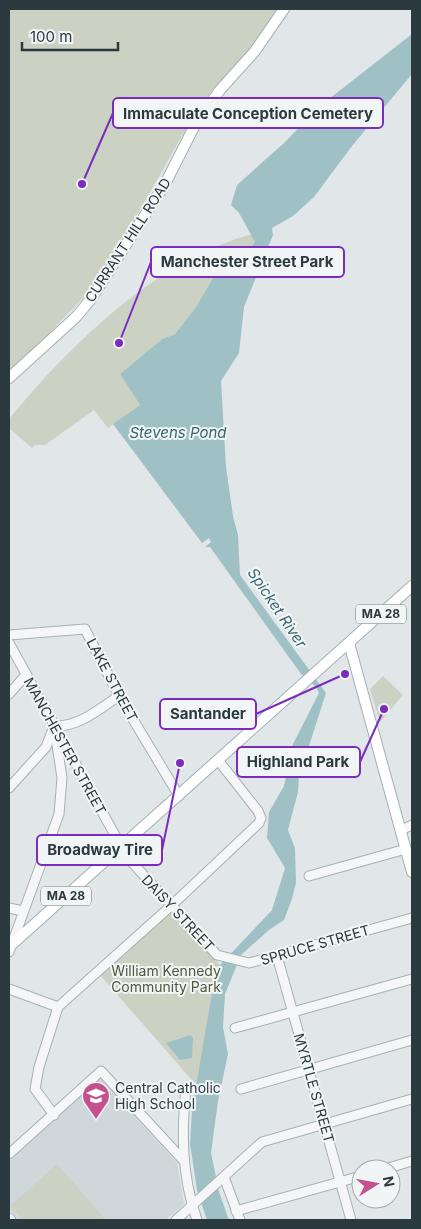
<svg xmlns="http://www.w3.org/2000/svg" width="421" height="1229" viewBox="0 0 421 1229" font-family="Inter,sans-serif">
<rect width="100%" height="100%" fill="#e1e7e9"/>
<path fill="#cfd7da" d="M100,1078L177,1163L184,1204L166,1220H19L9,1209V1161Z"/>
<g fill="#ccd2c3">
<path d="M9,9H280L246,57L218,87L187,127L101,279L9,375Z"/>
<path d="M252,234L255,242L252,246L227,255L196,307L175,334L162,339L120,374L140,405L108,428L94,410L45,445H35L32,448L9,428V419C71,344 156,260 252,234Z"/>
<path d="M383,676L403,695L380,722L370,689Z"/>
<path d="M170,912L220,965L211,998L197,1086L100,975Z"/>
<path d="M57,1164L106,1220H23L10,1206Z"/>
</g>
<g fill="#9fc1c6">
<path d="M412,34V74L352,146L314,197L293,216L272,228L273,235L244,307L239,353L221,381L226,467L233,516L238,535L240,575L326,693L299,777L298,792L288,830L295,848L296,883L292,899L284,920L269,930L241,955L225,994L223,1027L228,1054L218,1101L211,1153L219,1192L229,1220H207L197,1190L190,1144L192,1110L211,998L220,965L272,910L285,868L267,838L269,812L284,786L293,744L319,693L316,687L301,674L210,547H205L211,542L209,538L202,543L113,424L140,405L120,374L162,339L175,334L196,307L227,254L252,246L255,242L239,213L231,205L237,185L284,143L320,106Z"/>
<path d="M191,1035L193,1038L192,1058L180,1060L166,1043Z"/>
</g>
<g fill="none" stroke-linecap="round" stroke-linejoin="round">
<defs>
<g id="minor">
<path d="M9,635L85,629L119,696L179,796"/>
<path d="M9,643L127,857L217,955L249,963L412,918"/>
<path d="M9,694L26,675"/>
<path d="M54,726C79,727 99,709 119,696"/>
<path d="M9,788L46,747L53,729"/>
<path d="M401,830L412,825"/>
<path d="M309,876L406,849"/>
<path d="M9,908L23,911"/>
<path d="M9,952L59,814L62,778L55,732"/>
<path d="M277,956L351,1220"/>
<path d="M9,989L58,1007L172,905L259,823L261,818L258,811L218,760"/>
<path d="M235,1028L412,979"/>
<path d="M186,1088C181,1134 182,1177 197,1220"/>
<path d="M241,1089L412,1040"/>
<path d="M54,1115L35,1089L39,1067L58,1007"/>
<path d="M9,1154L101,1071L183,1160"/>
<path d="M385,1169L412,1161"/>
<path d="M224,1177L240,1220"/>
<path d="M236,1211L361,1176"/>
<path d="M9,1218L11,1220"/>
<path d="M176,1220L262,1142L412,1099"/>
</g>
<g id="major">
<path d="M9,378L76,317L91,299L165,184L196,123L220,90L255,51L284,9"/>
<path d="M349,643L412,872"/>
<path d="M9,947L412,586"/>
</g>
</defs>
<use href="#minor" stroke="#a7b0b3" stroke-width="11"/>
<use href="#major" stroke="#a1b0b4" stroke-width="12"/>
<use href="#minor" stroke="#f4f6f7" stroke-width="9"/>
<use href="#major" stroke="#fff" stroke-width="10"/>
</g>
<defs>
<symbol id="school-pin" viewBox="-11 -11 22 30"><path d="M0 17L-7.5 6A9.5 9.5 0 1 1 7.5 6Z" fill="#c4508d" stroke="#f1f5f6"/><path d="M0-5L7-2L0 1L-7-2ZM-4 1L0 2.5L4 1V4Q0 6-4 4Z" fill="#fff"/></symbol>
</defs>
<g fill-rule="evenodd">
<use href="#school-pin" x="80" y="1080" width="32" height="43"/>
</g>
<g text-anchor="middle" stroke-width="4" stroke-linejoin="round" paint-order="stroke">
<g fill="#f1f5f6" stroke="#667276" stroke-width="1">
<rect x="356" y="604.5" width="50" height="19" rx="4"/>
<rect x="41" y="886.5" width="50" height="19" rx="4"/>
</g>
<g font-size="12" font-weight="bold" fill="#2b3a3f">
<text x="381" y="618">MA 28</text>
<text x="66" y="900">MA 28</text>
</g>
<g font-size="14" fill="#2b3a3f" stroke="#f1f5f6">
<text transform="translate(128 240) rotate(-57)" y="5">CURRANT HILL ROAD</text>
<text transform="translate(112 680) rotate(62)" y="5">LAKE STREET</text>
<text transform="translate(65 746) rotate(61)" y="5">MANCHESTER STREET</text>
<text transform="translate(178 913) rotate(47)" y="5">DAISY STREET</text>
<text transform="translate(315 945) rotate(-16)" y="5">SPRUCE STREET</text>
<text transform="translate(314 1088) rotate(74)" y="5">MYRTLE STREET</text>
</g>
<g font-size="14" fill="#4c5a39" stroke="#f1f5f6">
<text x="166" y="976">William Kennedy<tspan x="166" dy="16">Community Park</tspan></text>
</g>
<g font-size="14" fill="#2b3a3f" stroke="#f1f5f6" text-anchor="start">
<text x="115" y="1093">Central Catholic<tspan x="115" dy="16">High School</tspan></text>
</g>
<g font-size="15" font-style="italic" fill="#386670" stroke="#f1f5f6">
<text x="178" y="438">Stevens Pond</text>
<text transform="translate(277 608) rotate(56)" y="5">Spicket River</text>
</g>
</g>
<path fill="none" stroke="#7b2cbf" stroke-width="2" d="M82 184L113 113M119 343L151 262M345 674L256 714M384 709L360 762M180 763L162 850"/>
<g fill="#7b2cbf" stroke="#f1f5f6" stroke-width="2">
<circle cx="82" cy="184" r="5"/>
<circle cx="119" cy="343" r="5"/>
<circle cx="345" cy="674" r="5"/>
<circle cx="384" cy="709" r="5"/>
<circle cx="180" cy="763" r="5"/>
</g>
<g fill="#f1f5f6" stroke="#7b2cbf" stroke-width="2">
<rect x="113" y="98" width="270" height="30" rx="5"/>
<rect x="151" y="247" width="193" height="30" rx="5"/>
<rect x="160" y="699" width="96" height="30" rx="5"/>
<rect x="237" y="747" width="123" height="30" rx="5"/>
<rect x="37" y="835" width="125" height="30" rx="5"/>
</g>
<g font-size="15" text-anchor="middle" font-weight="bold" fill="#2b3a3f">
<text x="248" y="119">Immaculate Conception Cemetery</text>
<text x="247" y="267">Manchester Street Park</text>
<text x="208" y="719">Santander</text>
<text x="298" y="767">Highland Park</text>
<text x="100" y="855">Broadway Tire</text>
</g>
<rect width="421" height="1229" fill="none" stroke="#2b3a3f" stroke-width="20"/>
<g transform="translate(376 1184) rotate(79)"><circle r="24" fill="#f1f5f6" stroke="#a2aaad"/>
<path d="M0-4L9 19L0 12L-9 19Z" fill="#c4508d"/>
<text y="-8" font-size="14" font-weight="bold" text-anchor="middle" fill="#2b3a3f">N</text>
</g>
<path d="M22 42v8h96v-8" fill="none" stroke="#2b3a3f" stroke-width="2.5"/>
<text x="30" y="42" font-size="15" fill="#2b3a3f" stroke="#f1f5f6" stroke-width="4" paint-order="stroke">100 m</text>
</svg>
